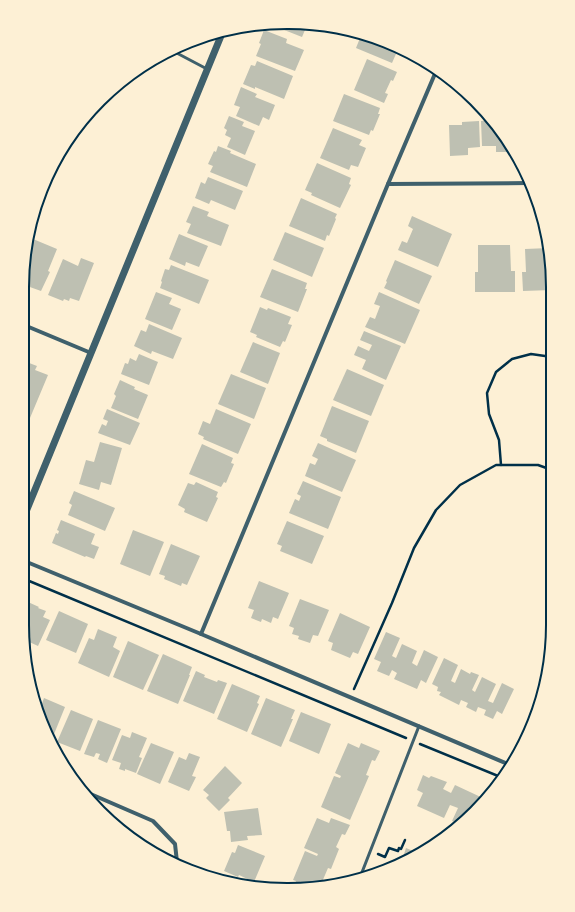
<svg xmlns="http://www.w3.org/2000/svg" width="575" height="912" viewBox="0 0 575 912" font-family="Rubik,sans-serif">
<rect width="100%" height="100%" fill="#fdf0d5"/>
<g fill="#bec0b2">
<path d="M305,23H308L302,37L269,24Z"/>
<path d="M264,30L287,39L286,43L304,50L295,71L256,56L261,44L259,43Z"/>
<path d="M362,33L399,47L392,63L356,48Z"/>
<path d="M367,59L397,72L393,81L391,80L385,93L388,94L384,103L354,90Z"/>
<path d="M257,61L293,76L284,99L255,87V89L243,84L251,65L255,66Z"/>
<path d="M241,87L257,94L255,97L275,105L269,120L263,117L259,126L236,116L240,107L234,105Z"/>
<path d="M344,94L380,108L378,114H380L373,131L371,130L369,135L333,121Z"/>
<path d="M229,116L244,122L242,126L255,131L245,155L227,147L231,138L225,135L227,130L224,128Z"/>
<path d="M493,120L513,148V152H496V146H482L481,121Z"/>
<path d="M479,121L480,147L468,148V155L450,156L449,125H462V122Z"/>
<path d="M333,128L362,140L359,145L366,148L358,167L351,165L349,170L320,158Z"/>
<path d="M218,146L231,151L230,153L256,164L247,187L210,172L213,166L208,164L214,151L216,152Z"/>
<path d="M317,163L351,178L349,184L351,185L340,208L311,195L312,193L305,190Z"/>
<path d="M208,177L243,191L235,210L211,200L209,204L195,198L201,182L205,184Z"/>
<path d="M301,198L337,214L335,218L336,219L329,236L327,235L325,241L289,226Z"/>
<path d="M193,206L209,212L207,216L229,225L221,246L187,233L191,224L186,222Z"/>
<path d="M412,216L452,234L438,267L398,250L402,241L407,243L413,229L408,226Z"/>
<path d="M285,232L324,248L312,277L273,260Z"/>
<path d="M179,234L208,246L199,267L186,262L185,266L169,259Z"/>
<path d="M33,239L57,249L48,271L50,272L41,291L27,286L28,285L24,283V261Z"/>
<path d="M478,245H510L511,271H515V292H475V272H478Z"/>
<path d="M549,248L552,270V290L523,291L522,272H526L525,249Z"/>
<path d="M81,258L94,263L79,301L70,298L69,301L64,299L63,301L48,295L63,259L78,266Z"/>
<path d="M395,260L432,276L419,304L384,288L387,282L386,281Z"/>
<path d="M171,265L209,280L199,304L160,288L162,282L161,281L165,269L169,270Z"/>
<path d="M272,269L307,283L305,289H307L298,312L260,297Z"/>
<path d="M156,292L172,298L169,304L181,309L172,330L145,319Z"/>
<path d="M379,292L420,310L405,344L365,327L370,317L375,319L380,306L374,304Z"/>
<path d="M260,307L267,310L268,308L291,317L288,324L292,325L285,342L283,341L280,347L256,337L257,335L250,332Z"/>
<path d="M149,324L182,338L173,359L152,351L151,354L134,346L141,330L146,332Z"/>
<path d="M364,331L401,346L386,380L362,369L366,360L354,355L358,346L369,351L372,345L360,340Z"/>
<path d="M253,342L280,353L268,384L240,372Z"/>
<path d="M139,354L158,362L149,385L121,374L125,363L128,364L130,358L136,361Z"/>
<path d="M24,361L37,366L35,370L48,375L30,418L23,415Z"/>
<path d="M347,369L384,385L371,416L333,400Z"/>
<path d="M231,374L266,388L254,419L218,404Z"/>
<path d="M120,380L135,387L134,389L148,395L138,419L111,408L116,396L114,394Z"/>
<path d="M332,406L369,421L356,453L327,441V439L320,436Z"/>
<path d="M107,409L140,423L130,445L98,433L102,424L106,426L108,421L103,419Z"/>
<path d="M216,409L251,424L238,454L203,439L204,437L198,434L203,421L210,424Z"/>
<path d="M100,442L122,448L111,485L101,482L99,490L79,484L86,460L94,462Z"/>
<path d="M318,443L356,460L342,492L305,476L310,463L315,465L318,459L312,456Z"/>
<path d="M202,444L233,458L231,463L234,464L226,483L224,482L221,487L189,474Z"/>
<path d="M303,481L341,497L328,529L289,513L295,499L299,501L301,496L297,494Z"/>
<path d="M196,482L218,492L216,497L218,498L207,522L184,512L185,509L178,505L188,483L194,485Z"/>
<path d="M74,491L115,508L105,531L68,515L72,505L69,503Z"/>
<path d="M61,520L95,534L91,544L99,547L94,559L86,556L85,557L52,543L56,533L58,534L59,531L57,530Z"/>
<path d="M287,521L324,536L312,564L280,551L282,546L277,544Z"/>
<path d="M133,530L164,542L150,576L120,564Z"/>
<path d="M171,544L200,556L187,585L182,583L181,586L164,579L165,576L159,574Z"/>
<path d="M259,581L289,593L278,619L273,617L271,623L262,619L261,622L251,618L254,610L248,608Z"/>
<path d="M300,599L329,610L318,636L313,635L310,643L298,639L299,636L292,634L294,628L289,626Z"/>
<path d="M28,602L39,607L38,608L46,611L43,617L50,620L38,646L25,640L22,624V608L25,609Z"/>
<path d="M59,611L88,624L76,653L46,640Z"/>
<path d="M340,613L370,627L358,654L353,652L350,658L331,650L333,643L328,641Z"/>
<path d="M98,629L117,637L113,647L120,651L109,677L78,663L89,638L94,640Z"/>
<path d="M386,632L400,638L392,656L396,658L402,644L417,651L412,663L417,666L424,650L438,657L426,683L421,680L417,689L394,679L397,673L392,670L389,676L377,671L381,662L374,659Z"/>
<path d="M128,641L159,655L143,690L113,677Z"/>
<path d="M163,654L192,667L189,675H190L178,704L147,691Z"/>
<path d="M444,658L458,665L451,681L455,683L461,669L470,674L471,672L479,675L472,690L475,692L482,677L496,684L488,701L493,703L502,683L514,689L502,714L497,711L493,719L484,715L486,710L478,707L476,712L466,707L468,703L461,700L459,705L439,695L441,692L437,691L438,687L432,684Z"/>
<path d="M196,671L205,675L204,677L217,682L218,680L227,683L214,714L183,701Z"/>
<path d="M232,684L260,696L257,703L259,704L247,732L217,719Z"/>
<path d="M44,698L65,707L52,739H50L38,714Z"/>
<path d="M266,698L295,710L291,719H293L281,747L251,734Z"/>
<path d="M71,710L93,719L80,751L57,742Z"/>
<path d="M532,711L536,713L533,726L526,738L521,736Z"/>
<path d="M301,712L331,724L319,754L289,741Z"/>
<path d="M98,720L121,729L107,763L98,759L100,754L96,753L94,757L84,754Z"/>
<path d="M132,732L147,738L139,757L142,758L136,773L125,769V771L119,769L121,763L112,760L122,735L130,738Z"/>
<path d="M151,743L174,752L160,784L137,774Z"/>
<path d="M348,743L359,748L361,743L380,751L375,761L372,760L366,775L369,776L350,820L321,807L334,776L340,778L341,776L335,773Z"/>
<path d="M189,753L200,757L192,776L196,777L189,791L168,782L179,757L186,760Z"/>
<path d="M225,766L242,783L228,798L230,800L219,811L206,798L209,795L203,790Z"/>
<path d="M423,775L429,778L431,776L447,782L443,789L451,793L455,785L485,799L458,823L452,821L458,808L450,805L444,818L417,806L423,793L417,790Z"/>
<path d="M258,808L262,835L247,836L248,840L231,842L230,831H227L224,812Z"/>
<path d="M317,818L329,823L331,818L350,825L345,835L342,834L336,847L339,849L331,869L328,868L322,882L324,884V885L305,888L295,884L296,881L293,880L305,851L317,856L318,854L304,848Z"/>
<path d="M238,845L265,856L254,882L239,875L238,877L224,871L232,852L235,853Z"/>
<path d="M406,848L418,853L397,862L400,856L403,857Z"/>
<path d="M219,873L238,881V882L217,878Z"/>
</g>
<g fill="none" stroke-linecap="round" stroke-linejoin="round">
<g stroke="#003049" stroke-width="2.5">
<path d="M501,465L499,440L489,414L487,393L496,372L512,359L531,354L552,357"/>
<path d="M22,578L406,738"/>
<path d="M354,689L392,603L414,548L436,510L460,485L496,465H538L552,470"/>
<path d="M420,744L503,778"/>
<path d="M378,854L385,857L389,848L398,851L399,848L401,849L405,840"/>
</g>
<g stroke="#3f606c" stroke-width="3">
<path d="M171,50L207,69"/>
<path d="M359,880L419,726"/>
</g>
<g stroke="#3f606c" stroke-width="4">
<path d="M388,184L529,183"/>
<path d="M24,325L91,353"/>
<path d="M22,560L201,634L510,765"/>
<path d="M201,634L388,184L437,69"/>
<path d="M86,792L153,821L175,844L177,862"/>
</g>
<path stroke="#3f606c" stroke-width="7" d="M23,519L223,31"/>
</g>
<path d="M0 0H575V912H0ZM287 29H288A258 258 0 0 1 546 287V625A258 258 0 0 1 288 883H287A258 258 0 0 1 29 625V287A258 258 0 0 1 287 29Z" fill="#fdf0d5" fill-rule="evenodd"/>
<path fill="none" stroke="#003049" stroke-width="2" d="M287 29H288A258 258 0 0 1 546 287V625A258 258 0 0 1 288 883H287A258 258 0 0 1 29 625V287A258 258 0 0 1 287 29Z"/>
</svg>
